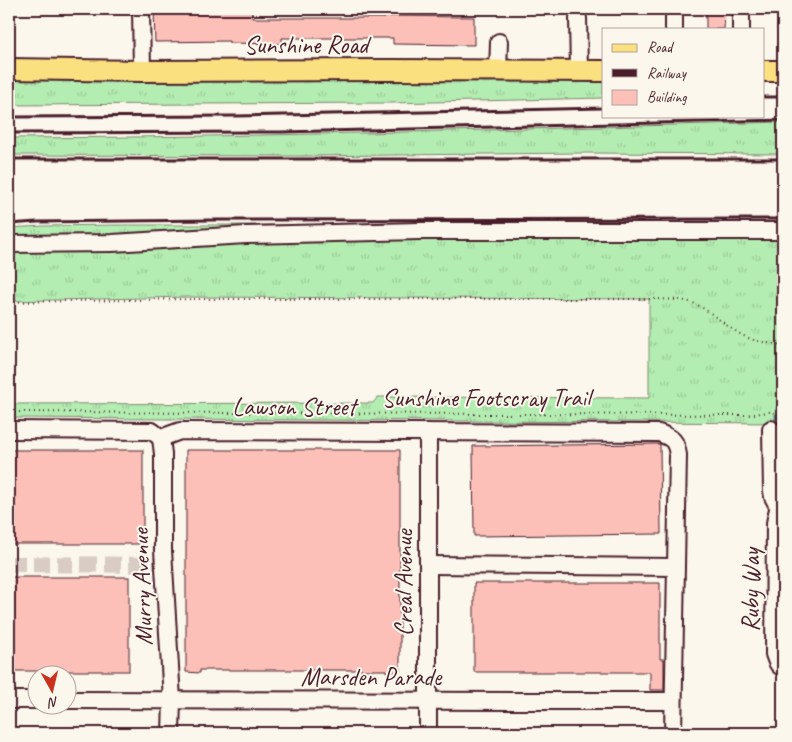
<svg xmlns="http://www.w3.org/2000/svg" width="792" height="742" viewBox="0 0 792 742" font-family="Caveat,sans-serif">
<defs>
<pattern id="grass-tufts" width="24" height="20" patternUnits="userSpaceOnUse" patternTransform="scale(1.25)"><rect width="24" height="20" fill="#b3edb1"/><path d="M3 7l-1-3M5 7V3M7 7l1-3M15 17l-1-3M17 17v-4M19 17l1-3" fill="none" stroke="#9bcb98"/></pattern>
</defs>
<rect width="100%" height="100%" fill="#fbf7ec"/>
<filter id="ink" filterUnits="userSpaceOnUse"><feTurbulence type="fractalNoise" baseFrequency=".02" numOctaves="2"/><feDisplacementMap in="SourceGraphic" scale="10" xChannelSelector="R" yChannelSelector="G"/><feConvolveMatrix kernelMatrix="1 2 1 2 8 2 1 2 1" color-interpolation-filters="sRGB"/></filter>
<g filter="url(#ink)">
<g fill="url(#grass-tufts)" stroke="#7e866e">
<path d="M9,80L603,81V98L391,103L9,105Z"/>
<path d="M783,122V154L581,153L301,156L9,155V138C267,137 525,129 783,122Z"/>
<path d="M783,223V423L9,418V404L373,403L378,397L649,398V299L188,297L9,301V228L43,226L118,225H394Z"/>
</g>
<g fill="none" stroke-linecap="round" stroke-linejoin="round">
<g stroke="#6a8198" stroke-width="3">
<path d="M777,409L779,402"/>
<path d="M776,421V415"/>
</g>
</g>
<g fill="#fcc0b9" stroke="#4a1f2b">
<path d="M154,9H252V18H385V16L474,17V45L393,44V38H282V44L229,43V41L155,42Z"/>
<path d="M706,9H725L724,29H706Z"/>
<path d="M660,444L661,534L474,536L473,446Z"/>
<rect x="9" y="450" width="134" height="94"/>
<path d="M186,450H400V672H386V670H200V673L186,672Z"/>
<rect x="9" y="577" width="120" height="94"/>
<path d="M474,583H660V659H664V690H650V672H474Z"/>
</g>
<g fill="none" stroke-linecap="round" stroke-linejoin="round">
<path stroke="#d8ccc5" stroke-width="16" stroke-dasharray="16 8" stroke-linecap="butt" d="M9,564L163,565"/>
<defs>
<g id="minor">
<path d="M141,9L142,71"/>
<path d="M741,9V29"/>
<path d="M674,17V29"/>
<path d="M578,18L579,71"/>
<path d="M498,71L499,42"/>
<path d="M9,244L112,243L246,235L420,231H783"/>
<path d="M771,429L772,491L773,497L780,510"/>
<path d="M9,430L152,431L161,438"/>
<path d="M428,432V733"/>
<path d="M161,438L180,431L659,433C673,438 676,441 678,455L673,733"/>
<path d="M161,438L163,454V550L172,700L171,733"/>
<path d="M783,508L777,513L775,523L774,654C776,660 777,665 783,668"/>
<path d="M428,565L676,567"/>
<path d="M9,700H38"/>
<path d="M68,700L559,701H673"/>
</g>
<g id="major">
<path d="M9,69L142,71L388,70L603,71"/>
<path d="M763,71H783"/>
</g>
</defs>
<use href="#minor" stroke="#4a1f2b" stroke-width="20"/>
<use href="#major" stroke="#4a1f2b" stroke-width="24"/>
<g stroke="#4a1f2b" stroke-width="2" stroke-dasharray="1 4" stroke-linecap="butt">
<path d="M9,302L197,299H658C670,300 682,299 693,303C711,311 725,326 742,335C754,342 770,343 783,345"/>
<path d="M9,412L746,415L769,412L783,414"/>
</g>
<use href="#minor" stroke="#fbf7ec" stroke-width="16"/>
<use href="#major" stroke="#fbe080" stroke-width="20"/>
<g stroke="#4a1f2b" stroke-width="3">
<path d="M763,97H783"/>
<path d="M9,117L235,116L603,108"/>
<path d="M9,133L281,132L783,120"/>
<path d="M9,159H783"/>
<path d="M9,224L37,222L213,220L783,219"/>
</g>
</g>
</g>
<g text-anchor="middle" stroke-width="4" stroke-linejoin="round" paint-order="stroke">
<g font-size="25" fill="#4a1f2b" stroke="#fbf7ec">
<text x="306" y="53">Sunshine Road</text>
<text x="486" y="406">Sunshine Footscray Trail</text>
<text x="294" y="415">Lawson Street</text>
<text transform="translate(403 583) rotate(-90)" y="9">Creal Avenue</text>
<text transform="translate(141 587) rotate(-92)" y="9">Murry Avenue</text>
<text transform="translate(750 590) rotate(-90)" y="9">Ruby Way</text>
<text x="371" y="685">Marsden Parade</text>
</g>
</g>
<rect width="792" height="742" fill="none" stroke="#fbf7ec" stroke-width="30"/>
<rect x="15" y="15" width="762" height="712" fill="none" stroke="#4a1f2b" stroke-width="2" filter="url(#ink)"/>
<rect x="602" y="28" width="162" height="90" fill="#fbf7ec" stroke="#b4a19f"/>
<rect x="612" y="44" width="25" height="8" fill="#fbe080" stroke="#b4a19f"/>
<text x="647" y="52" font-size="15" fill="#4a1f2b">Road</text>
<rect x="612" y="69" width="25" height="8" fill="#4a1f2b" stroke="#b4a19f"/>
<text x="647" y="78" font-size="15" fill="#4a1f2b">Railway</text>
<rect x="612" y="90" width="25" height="15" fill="#fcc0b9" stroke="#b4a19f"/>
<text x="647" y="102" font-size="15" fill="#4a1f2b">Building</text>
<g transform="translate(52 690) rotate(172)"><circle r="24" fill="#fbf7ec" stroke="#b4a19f"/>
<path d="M0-4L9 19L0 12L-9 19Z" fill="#c8321e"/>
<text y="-8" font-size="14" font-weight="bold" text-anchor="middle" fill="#4a1f2b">N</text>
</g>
</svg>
